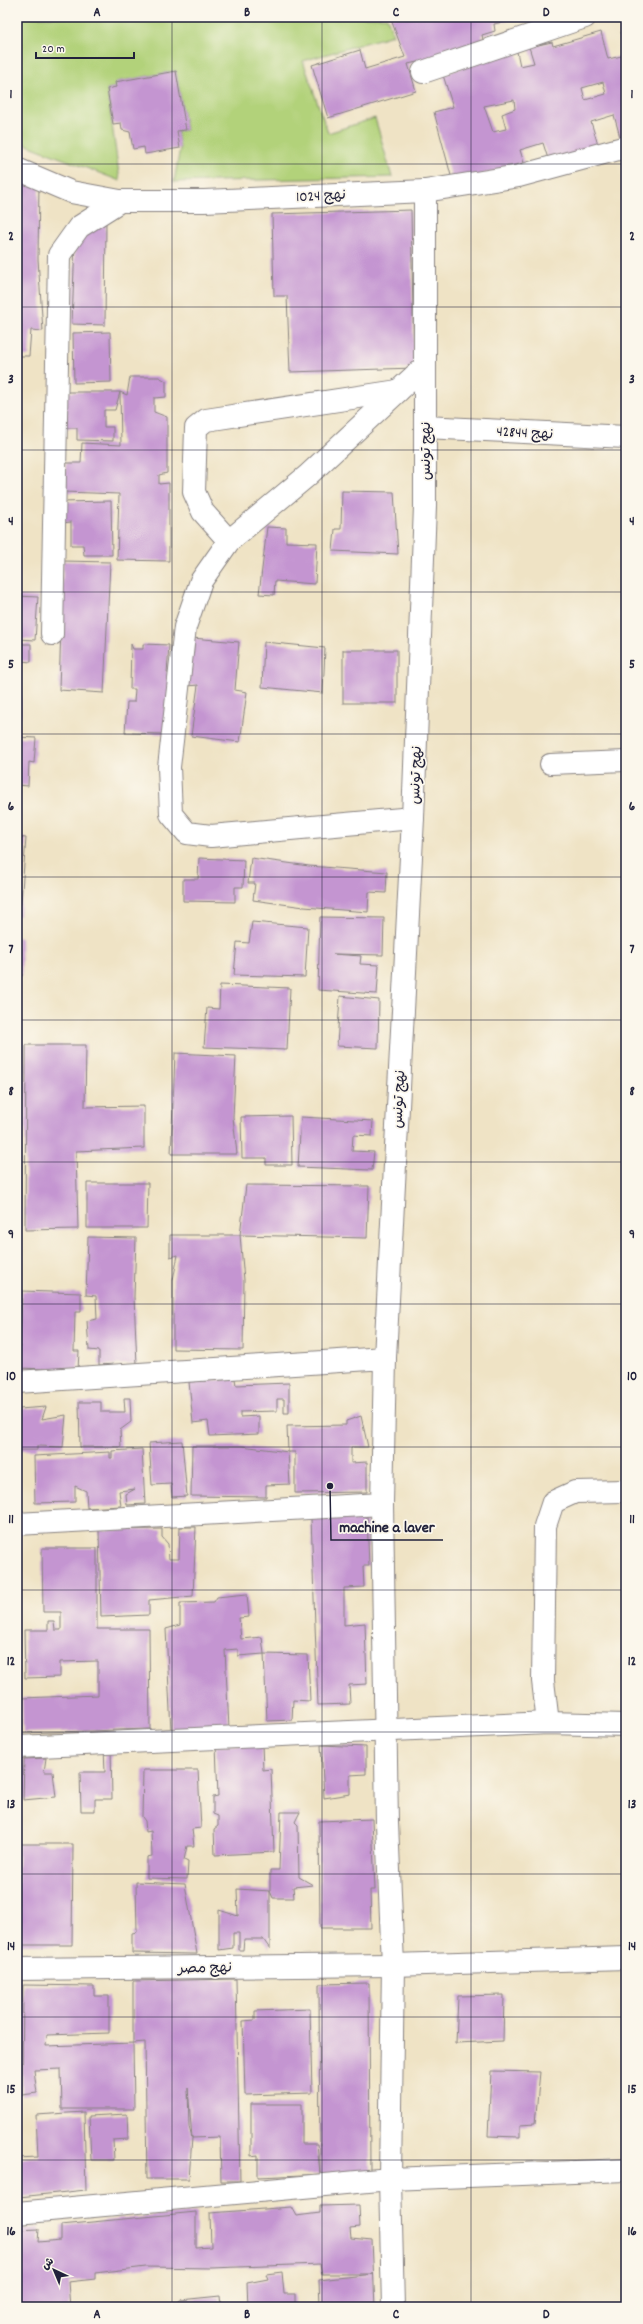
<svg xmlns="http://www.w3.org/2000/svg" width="643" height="2324" viewBox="0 0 643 2324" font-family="Dekko,'Playpen Sans Arabic',sans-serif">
<rect width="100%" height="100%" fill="#fbf7ec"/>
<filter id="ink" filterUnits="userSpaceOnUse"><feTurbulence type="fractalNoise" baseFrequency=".025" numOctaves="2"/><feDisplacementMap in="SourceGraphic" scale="8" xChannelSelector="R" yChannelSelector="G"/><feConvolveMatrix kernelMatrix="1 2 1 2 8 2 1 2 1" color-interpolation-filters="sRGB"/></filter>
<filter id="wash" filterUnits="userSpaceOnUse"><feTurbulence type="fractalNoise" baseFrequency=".012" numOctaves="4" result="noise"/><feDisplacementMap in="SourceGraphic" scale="16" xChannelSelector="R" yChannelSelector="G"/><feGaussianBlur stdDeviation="0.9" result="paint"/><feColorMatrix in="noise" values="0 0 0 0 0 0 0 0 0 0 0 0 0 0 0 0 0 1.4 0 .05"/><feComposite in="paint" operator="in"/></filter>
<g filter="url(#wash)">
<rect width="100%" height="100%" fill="#efe3c5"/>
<path fill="#b2d27a" stroke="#6a7a5a" d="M17,17H387L393,35L303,61L328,133L375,118L392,177L174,182L180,148L177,131L186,130L176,71L116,82V87L107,89L120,181L17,141Z"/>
<g id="blocks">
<g fill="#c495d1" fill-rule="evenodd">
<path d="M390,17H520V18L494,24L495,31L482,35L484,44L454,54L408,64L416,91L328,118L312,65L360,50L365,69L405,57Z"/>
<path d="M626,30V50L621,32Z"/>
<path d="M601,32L608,59L626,55V136L620,137L614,115L591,122L599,148L549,162L543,143L520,150L524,163L453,183L434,112L453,107L443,75L516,47L520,66L534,63L529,47L552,42L553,46ZM603,82L606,94L585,100L582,88ZM514,100L515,109L502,114L506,129L493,132L484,106Z"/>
<path d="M176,71L186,130L177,131L180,148L145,154L144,147L133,149L130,132L122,130L121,123L113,124L107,89L116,87L115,82Z"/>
<path d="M17,182L39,184L38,259L43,331L31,330L29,356H17Z"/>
<path d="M411,210L414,368L290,372L287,296H274L272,214Z"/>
<path d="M106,220L105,325L72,324L75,241Z"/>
<path d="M110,332L111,382L74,383L73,333Z"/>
<path d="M130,377H159L166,381V397L154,398V412L167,417V473L159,475V484L169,483V561L117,560L119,494L64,492L66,463H81L82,443L121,445L120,392L115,410H104V427H113V441L77,440V428H64V392H120L127,395Z"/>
<path d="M342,491L394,492L398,554L333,551L335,529H341Z"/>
<path d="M111,501L112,555H84L83,545H71V522L61,523V502Z"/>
<path d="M267,527L286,528V542L317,543L315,584L275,581L274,595L259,594Z"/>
<path d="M63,561L110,562L104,693L59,690Z"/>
<path d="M17,596L38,597L35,640L17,639Z"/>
<path d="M192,638L239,642L235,690L247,692L240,742L191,736L198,685L188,686Z"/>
<path d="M264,642L325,648L323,693L262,687Z"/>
<path d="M17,644H31V662L21,661V717H17Z"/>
<path d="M131,644L133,649H143V644L169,645L167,673H174V734L125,733L127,702H134L135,689H130Z"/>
<rect x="343" y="650" width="54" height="53"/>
<path d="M17,737L36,738L34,763L29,762L28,786L17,785Z"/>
<path d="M17,837L26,838L20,916H17Z"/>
<path d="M199,858L244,860L243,887H235V902L183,901V879H198Z"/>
<path d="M251,858L309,866L387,872L386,893L369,892L368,912L304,907L253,900L255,883H248Z"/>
<path d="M320,917L384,918L383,955L333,954L361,956L360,964L379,965L377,994L318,990Z"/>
<path d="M252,922L308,927L305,977L234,975L237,942L249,943Z"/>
<path d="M17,937H21L22,976L17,977Z"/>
<path d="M220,985L290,988L287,1050L204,1047L207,1008L219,1009Z"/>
<path d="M340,996L379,1000L378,1048L337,1046Z"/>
<path d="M26,1045H86L85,1107L144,1106V1148L76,1151L78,1229L25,1230Z"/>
<path d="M175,1053L236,1056L233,1117L237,1154H171Z"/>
<path d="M291,1116L292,1165H266V1158H242L241,1117Z"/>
<path d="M301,1117L373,1121L372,1136L353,1135L352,1151L374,1152L372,1170L298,1167Z"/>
<path d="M87,1183H148L147,1228H87Z"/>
<path d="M246,1185L369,1186L367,1238L240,1235L244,1280L243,1350L173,1349V1280L178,1255L170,1257V1235H240Z"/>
<path d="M88,1237L136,1238L134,1297L137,1364L99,1365V1351L89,1350L87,1321L97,1319L96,1296L86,1295Z"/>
<path d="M22,1291L81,1293V1312H75L74,1351H79L78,1370L19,1368Z"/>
<path d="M235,1379L236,1385L289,1383V1413H284V1399H277V1411L240,1412V1417L259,1416V1434L210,1436L208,1421L193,1423L189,1382Z"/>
<path d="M124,1398H130L131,1422L120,1430L121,1447H80L79,1402H101V1412H125Z"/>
<path d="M46,1407L42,1419L66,1415L63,1447L37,1446V1450H18L19,1409Z"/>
<path d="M361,1416L368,1447H351V1463L367,1462V1492L295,1493V1452H288L287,1426L346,1425V1421Z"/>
<path d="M182,1441L187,1496L172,1497L171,1484L152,1485L149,1443Z"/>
<path d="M192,1446H242L288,1452L290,1484L266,1485V1497L191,1496Z"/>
<path d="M142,1449L145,1504L127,1505L126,1494L135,1489L119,1491L121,1506L87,1508L86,1491L75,1486V1502L35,1503L34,1456L110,1452V1458H112V1451Z"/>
<path d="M367,1516L369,1566H363L364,1587L344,1588V1625L365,1623L367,1684L349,1685L350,1704L318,1705L311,1518Z"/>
<path d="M180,1527H196L193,1596L149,1600V1615L101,1617L99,1530L162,1529V1537L168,1544L169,1559H179Z"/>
<path d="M42,1548H97V1629H149L150,1729L23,1733L22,1698L98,1695V1661L60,1662V1677L25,1678L24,1630H48V1621H54L55,1630H61V1612H43Z"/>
<path d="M247,1594L249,1617L239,1618L241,1639L262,1637L264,1654L238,1656V1649L225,1650L229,1728L171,1731L166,1629L180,1625V1603L214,1602L217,1597Z"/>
<path d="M264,1654L308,1655L310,1701L293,1700L292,1720L267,1721Z"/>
<path d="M262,1744L263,1770L271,1769L274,1852L215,1855L214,1829L218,1826V1816L213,1814V1797L218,1796L216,1746Z"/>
<path d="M321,1745L366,1747V1774L350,1775V1794L324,1798Z"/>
<path d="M104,1748H111L112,1799H95V1811H81L80,1772H105Z"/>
<path d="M46,1758L44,1772H53L56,1797L23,1800L24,1759Z"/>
<path d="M143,1770H198L201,1828L192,1829L194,1846H187L184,1860L188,1862L187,1879L147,1878V1857L152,1856L151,1831L146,1832L145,1821L142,1817Z"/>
<path d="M281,1812H300L295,1822L298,1825L299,1877L313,1885L293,1887L294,1898H273L270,1891V1870H279Z"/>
<path d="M372,1819L375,1890H370L371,1928H320L319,1821Z"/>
<path d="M18,1844H73L72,1945H18Z"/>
<path d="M136,1882L185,1884L197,1954L132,1953V1933L137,1932Z"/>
<path d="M237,1889L270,1891V1949L263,1939H244L243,1950H239V1933H233V1948L219,1950V1910L238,1916Z"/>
<path d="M236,1979L240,2181H221L220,2137L192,2138L189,2179H147L145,2042L133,2043L134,2109H62L61,2069L34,2070L37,2093L22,2095L23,1985L94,1986V1996H109V2033L47,2035L46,2046L133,2043V1981ZM188,2088L192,2138L189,2127Z"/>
<path d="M369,1983L370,2172L258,2177V2155L251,2156V2104H302V2144H317L320,2173L319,1984Z"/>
<path d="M504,1995L503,2041L456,2043L458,1996Z"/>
<path d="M310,2009L312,2093L245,2095L243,2021L255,2020V2011Z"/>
<path d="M491,2071L540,2072L535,2124L520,2125V2137L488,2136Z"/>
<path d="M84,2112L86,2190L19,2197L17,2158L38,2157L36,2115Z"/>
<path d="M127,2114L128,2139L113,2140L114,2160H91L89,2116Z"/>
<path d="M359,2205L360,2227L350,2228L351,2238L372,2240L375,2307L320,2306L319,2280L374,2274H322L320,2264L211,2268L146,2267L95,2273V2279L68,2282L70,2307H18L17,2230L39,2229L38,2242L61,2240V2225L196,2212V2248L211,2247L210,2213L291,2207L296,2216L320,2213V2206Z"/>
<path d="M282,2272L284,2294H295V2307H248L247,2283L268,2279L266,2274Z"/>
<path d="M220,2296L221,2307H173L180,2300Z"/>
<path d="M126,2305L172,2306V2307H126Z"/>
</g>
</g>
</g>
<g filter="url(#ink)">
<use href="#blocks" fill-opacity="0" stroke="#888280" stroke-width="1"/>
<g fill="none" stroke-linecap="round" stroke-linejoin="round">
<defs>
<path id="lane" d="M550,764L626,761"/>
<g id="street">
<path d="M423,72L585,17"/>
<path d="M17,169L71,192L120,201H204L425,191L519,176L626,147"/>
<path d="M425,427L626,437"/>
<path d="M229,541L203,512L194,492L196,428L206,420L398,391"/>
<path d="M52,634L59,255L79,227L120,201"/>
<path d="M413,818L211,836L187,833L171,814L169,767L185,627L201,581L229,541L307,476L425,366"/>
<path d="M385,1358L413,818L425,506V191"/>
<path d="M17,1382L385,1358L382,1504L387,1823L393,1965L390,2179L393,2307"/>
<path d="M17,1524L382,1504"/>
<path d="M548,1723L543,1681L545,1526L553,1502L575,1492L626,1491"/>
<path d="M17,1747L548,1723L626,1725"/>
<path d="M17,1969L393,1965L626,1958"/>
<path d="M17,2213L390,2179L626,2170"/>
</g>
</defs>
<use href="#lane" stroke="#888280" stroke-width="22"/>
<use href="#street" stroke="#888280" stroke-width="24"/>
<use href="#lane" stroke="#fff" stroke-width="20"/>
<use href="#street" stroke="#fff" stroke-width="22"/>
</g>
</g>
<path fill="none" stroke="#22223b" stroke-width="1" stroke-opacity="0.55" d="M172,17V2307M322,17V2307M471,17V2307M17,164H626M17,307H626M17,450H626M17,592H626M17,734H626M17,877H626M17,1020H626M17,1162H626M17,1304H626M17,1447H626M17,1590H626M17,1732H626M17,1874H626M17,2017H626M17,2160H626"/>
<g text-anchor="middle" stroke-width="3.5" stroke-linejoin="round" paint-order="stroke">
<g font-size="15" fill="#22223b" stroke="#fbf7ec">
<text transform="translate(321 195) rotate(-3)" y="5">نهج 1024</text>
<text transform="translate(525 432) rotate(3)" y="5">نهج 42844</text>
<text transform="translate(425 451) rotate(-90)" y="5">نهج تونس</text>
<text transform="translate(415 775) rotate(-88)" y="5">نهج تونس</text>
<text transform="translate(398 1099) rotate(-87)" y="5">نهج تونس</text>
<text transform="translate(205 1967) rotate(-1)" y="5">نهج مصر</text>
</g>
</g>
<path fill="none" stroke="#22223b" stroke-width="1.5" d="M330 1486L331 1540H443"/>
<circle fill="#22223b" stroke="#fbf7ec" stroke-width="1.5" cx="330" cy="1486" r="4"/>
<g font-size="16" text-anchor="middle" font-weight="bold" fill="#22223b" stroke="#fbf7ec" stroke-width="3.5" stroke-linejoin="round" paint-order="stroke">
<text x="387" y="1532">machine a laver</text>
</g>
<rect width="643" height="2324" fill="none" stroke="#fbf7ec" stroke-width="44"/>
<g transform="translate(54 2270) rotate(316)" stroke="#fbf7ec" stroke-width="3" paint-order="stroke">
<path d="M0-3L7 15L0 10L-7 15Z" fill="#22223b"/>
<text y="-6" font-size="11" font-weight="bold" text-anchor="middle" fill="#22223b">ش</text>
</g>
<path d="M36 52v6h98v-6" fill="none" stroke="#22223b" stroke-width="2"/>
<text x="42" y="52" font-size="12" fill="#22223b" stroke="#fbf7ec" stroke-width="3" paint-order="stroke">20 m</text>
<rect x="22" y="22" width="599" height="2280" fill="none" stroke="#22223b" stroke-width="1.5"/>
<g font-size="13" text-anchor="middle" font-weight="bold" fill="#22223b">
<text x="97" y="16">A</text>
<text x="247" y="16">B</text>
<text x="396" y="16">C</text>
<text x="546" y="16">D</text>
<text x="11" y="98">1</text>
<text x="632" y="98">1</text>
<text x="11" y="240">2</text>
<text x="632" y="240">2</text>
<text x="11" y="383">3</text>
<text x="632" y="383">3</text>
<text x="11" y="525">4</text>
<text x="632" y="525">4</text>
<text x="11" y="668">5</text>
<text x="632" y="668">5</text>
<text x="11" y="810">6</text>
<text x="632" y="810">6</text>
<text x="11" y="953">7</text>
<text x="632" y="953">7</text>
<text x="11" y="1095">8</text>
<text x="632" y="1095">8</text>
<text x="11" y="1238">9</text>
<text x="632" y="1238">9</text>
<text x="11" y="1380">10</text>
<text x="632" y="1380">10</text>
<text x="11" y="1523">11</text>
<text x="632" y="1523">11</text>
<text x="11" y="1665">12</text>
<text x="632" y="1665">12</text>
<text x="11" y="1808">13</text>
<text x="632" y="1808">13</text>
<text x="11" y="1950">14</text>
<text x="632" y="1950">14</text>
<text x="11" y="2093">15</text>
<text x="632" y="2093">15</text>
<text x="11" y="2235">16</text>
<text x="632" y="2235">16</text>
<text x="97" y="2318">A</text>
<text x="247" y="2318">B</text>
<text x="396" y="2318">C</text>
<text x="546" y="2318">D</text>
</g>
</svg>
